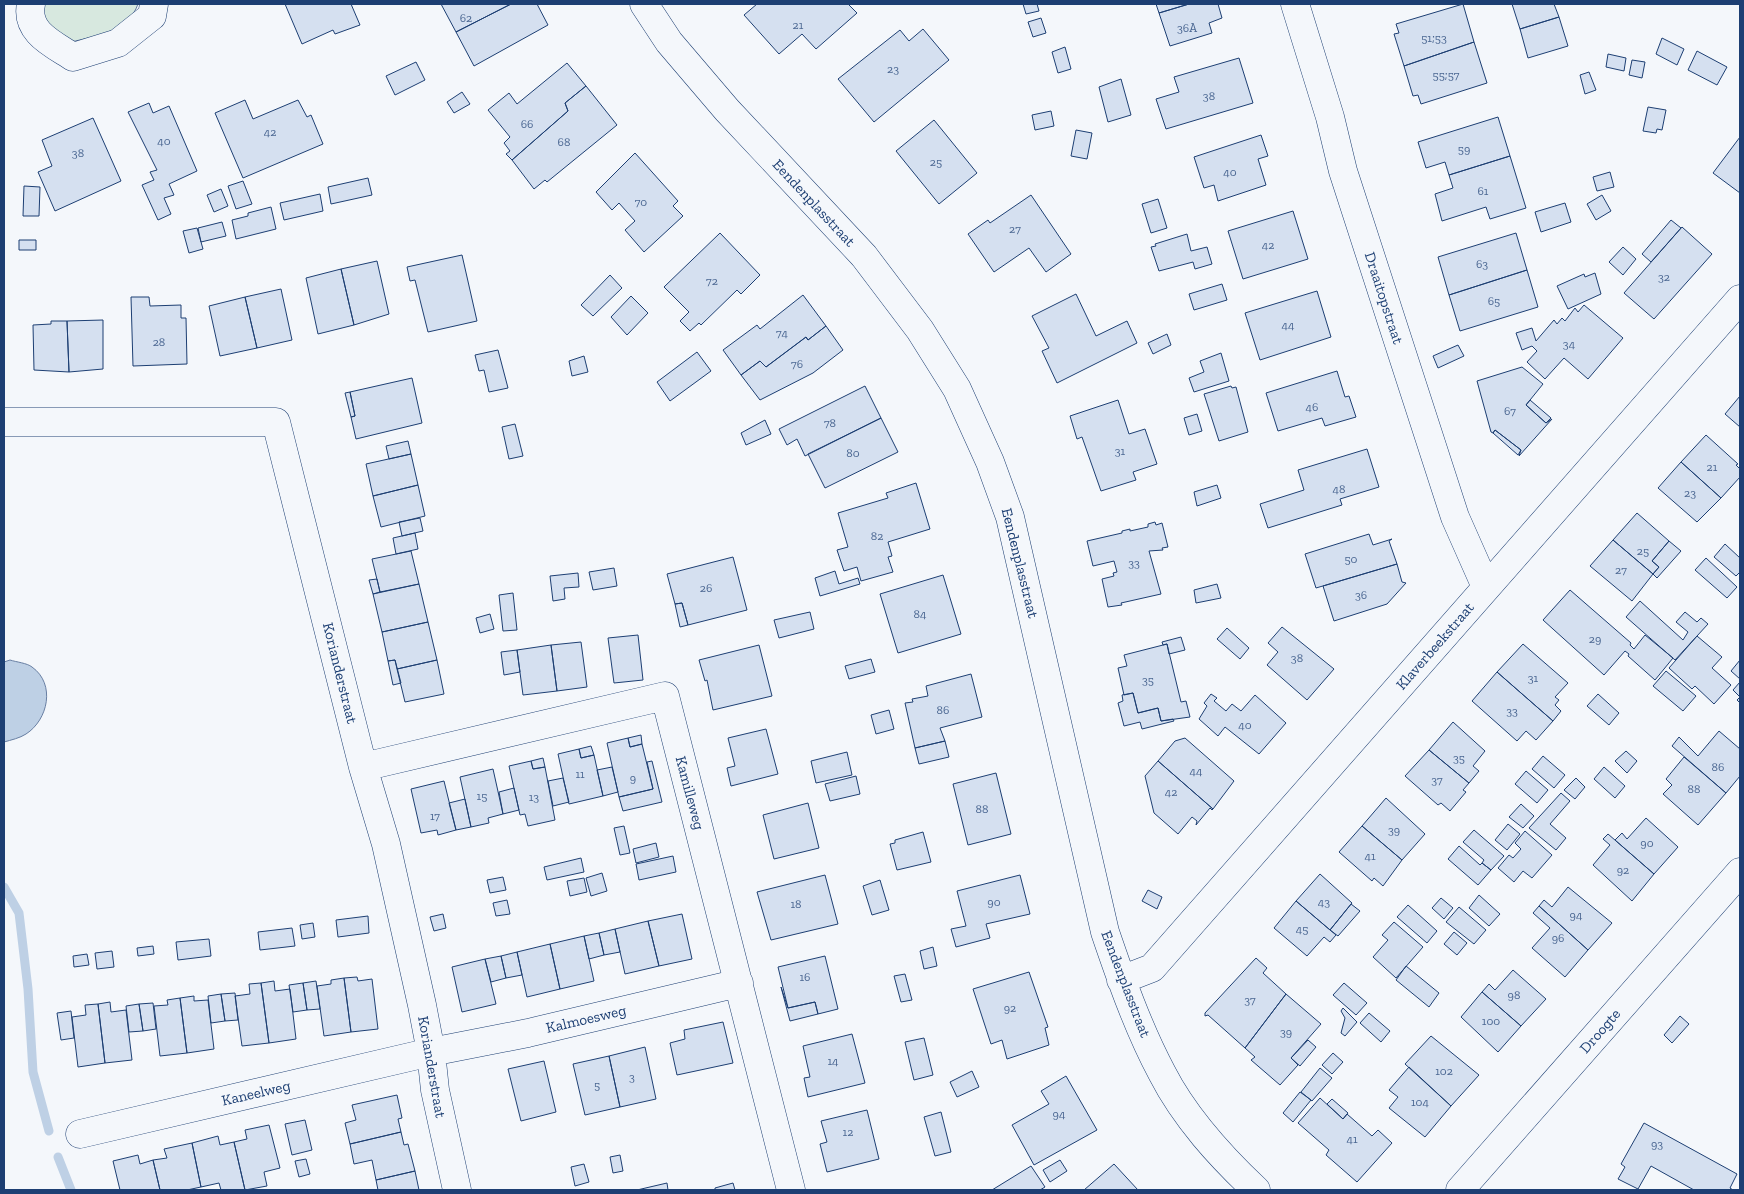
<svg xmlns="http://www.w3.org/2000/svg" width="1744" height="1194" font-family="'Zilla Slab',serif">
<rect width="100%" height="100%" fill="#f4f7fb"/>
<path fill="#d7e8df" stroke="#687fa3" d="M42,4h96c-10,28 -42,32 -67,38l-26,-20z"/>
<path fill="#bed0e5" stroke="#687fa3" d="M10,660c6,2 17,3 22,7 24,17 16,53 -6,67 -6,4 -15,6 -22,8v-80z"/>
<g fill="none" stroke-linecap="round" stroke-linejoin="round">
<path stroke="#bed0e5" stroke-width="9" d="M4,887l15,26 9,76 5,83 16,59
M58,1157l13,33"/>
</g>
<path fill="#d5e0f0" stroke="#1d3f73" d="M285,4h66l9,21 -25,9 -2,-4 -31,14z
M441,4h70l-55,28z
M511,4h26l11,21 -74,41 -18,-34z
M757,4h91l9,9 -41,36 -14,-15 -23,20 -35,-39z
M1023,4h14l2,7 -13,3z
M1156,4h33l-30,9z
M1189,4h29l4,14 -13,5 3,10 -42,13 -11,-33z
M1463,4l11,38 -70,24 -10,-32 5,-1 -3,-9z
M1512,4h42l5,13 -39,12z
M1559,17l9,29 -40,12 -8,-29z
M1041,18l5,15 -13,4 -5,-15z
M923,29l26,31 -75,62 -36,-43 62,-49 9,11z
M1662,38l22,11 -7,16 -21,-11z
M1474,42l13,41 -66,21 -3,-9 -5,1 -9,-30z
M1065,47l6,22 -13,4 -6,-21z
M1697,51l30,16 -10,18 -29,-15z
M1608,54l18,4 -2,13 -18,-4z
M1239,58l14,45 -87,26 -10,-30 23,-7 -5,-15z
M1632,60l13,2 -3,16 -13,-3z
M416,62l9,18 -30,15 -9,-19z
M567,63l19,23 -21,17 3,8 -56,49 -6,-6 4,-3 -6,-8 6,-6 -22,-27 21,-17 8,11z
M1589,72l7,18 -11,4 -5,-19z
M1121,79l10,36 -23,7 -9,-35z
M586,86l31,39 -70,57 -2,-2 -11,9 -22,-29 56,-49 -3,-8z
M462,92l8,12 -16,9 -7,-11z
M245,100l8,19 45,-19 9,17 4,-2 12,29 -80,34 -28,-65z
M149,103l4,10 16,-7 28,65 -28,13 5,11 -10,3 7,16 -13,6 -16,-35 12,-5 -4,-8 7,-2 -29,-58z
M1648,107l18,3 -4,20 -5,-1 -1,4 -13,-2z
M1051,111l3,15 -19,4 -3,-15z
M1498,117l12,39 -61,19 -4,-13 -19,6 -8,-26z
M93,118l28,63 -66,30 -17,-39 14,-6 -10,-26z
M934,120l43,53 -38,31 -43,-53z
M1076,130l16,3 -5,26 -16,-3z
M1261,135l7,21 -10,3 8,26 -48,16 -4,-16 -10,3 -10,-31z
M1740,137v56l-27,-20z
M635,153l43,48 -5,5 10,10 -39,36 -19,-22 10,-9 -16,-18 -7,7 -16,-18z
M1510,156l16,52 -36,11 -4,-12 -44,14 -7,-27 18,-6 -4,-13z
M1610,172l4,15 -17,4 -4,-14z
M368,178l4,17 -41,9 -3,-17z
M243,181l9,23 -16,5 -8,-23z
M24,186l16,1 -1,29h-16z
M221,189l7,17 -14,6 -7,-17z
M320,194l3,17 -39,9 -4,-17z
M1031,195l40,59 -25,18 -17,-24 -35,24 -26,-38 20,-14 2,3z
M1602,195l9,16 -15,9 -9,-16z
M1158,199l9,29 -16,5 -9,-29z
M1565,203l6,19 -30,10 -6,-20z
M271,207l5,22 -40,10 -4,-19 16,-4v-3z
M1293,211l15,48 -65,20 -15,-48z
M1671,220l10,8 -30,34 -9,-8z
M222,222l4,14 -25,6 -3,-14z
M1682,227l30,27 -58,65 -30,-26z
M197,228l6,21 -14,4 -6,-22z
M720,233l40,42 -19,19 -4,-4 -36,35 -2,-2 -9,8 -10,-10 9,-9 -25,-25z
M1516,233l11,37 -78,25 -11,-38z
M1187,234l4,17 16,-4 5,17 -17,5 -2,-7 -34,9 -8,-24 5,-1 -1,-2z
M19,240h17v10h-17z
M1623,247l13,12 -13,16 -14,-13z
M462,255l15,66 -49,11 -13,-52 -5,1 -3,-14z
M377,261l12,53 -35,11 -13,-56z
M341,269l13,56 -36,9 -12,-56z
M1527,270l11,37 -78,24 -11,-36z
M1595,273l6,21 -33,15 -11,-23 27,-12 1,3z
M610,275l12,13 -29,28 -12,-11z
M1222,284l5,16 -33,10 -5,-16z
M281,289l11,51 -35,8 -12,-51z
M1317,291l14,46 -71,23 -15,-47z
M1076,294l20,42 31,-15 10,22 -80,40 -15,-32 7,-3 -17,-32z
M803,295l23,31 -18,14 -2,-3 -40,30 -6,-6 -19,14 -18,-25 34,-25 3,4z
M631,296l17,17 -21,22 -16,-18z
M131,297h18l1,9 31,-1v13h5l1,46 -54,2z
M245,297l12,51 -37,8 -11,-50z
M1584,305l39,33 -35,41 -24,-21 -19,21 -18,-17 10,-11 -5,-5 -10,4 -6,-17 16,-5 4,13 18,-21 3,4 5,-6 3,3 10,-13 3,4z
M103,320v49l-34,3 -2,-51z
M51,321h16l2,51 -35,-2 -1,-45 18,-1z
M826,326l17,24 -30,23 -53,27 -19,-25 19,-14 6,6 40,-30 2,3z
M1167,334l4,11 -18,9 -5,-11z
M1458,345l6,11 -26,12 -5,-12z
M498,350l10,38 -19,4 -5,-22 -5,1 -4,-16z
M697,352l14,19 -41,30 -13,-19z
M1221,353l8,28 -35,11 -5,-14 15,-6 -4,-11z
M584,356l4,16 -16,4 -3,-15z
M1522,367l21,17 -17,21 20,18 6,-4 -33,37 2,-6 -26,-20 -2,3 -2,-1 -14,-51z
M1337,371l8,26 4,-1 7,21 -31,9 -3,-8 -44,13 -12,-38z
M412,378l10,45 -66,16 -5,-22 4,-1 -5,-24z
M865,386l16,32 -76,38 -8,-17 -10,6 -8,-16z
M1231,386l1,2 4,-1 12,45 -29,9 -15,-47z
M350,392l5,24 -4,1 -6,-24z
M1740,396v31l-15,-13z
M1118,400l11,34 16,-5 12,35 -24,8 3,8 -35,11 -19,-54 -5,2 -7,-23z
M1530,400l21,18 -5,5 -20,-18z
M1197,414l5,17 -13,4 -5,-17z
M881,418l17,34 -73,36 -17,-34z
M765,420l6,14 -25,11 -5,-12z
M515,424l8,32 -14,3 -7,-32z
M1495,430l26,20 -3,5 -25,-22z
M1706,435l32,29 -2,1 4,4v8l-19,21 -40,-36z
M408,441l3,13 -22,5 -3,-13z
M1367,449l12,38 -39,12 2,6 -74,23 -8,-24 44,-14 -6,-20z
M411,454l7,31 -45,11 -7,-32z
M1681,462l40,36 -24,24 -39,-34z
M916,483l14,46 -42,13 4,14 -4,1 5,15 -32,9 -4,-14 -13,4 -7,-21 11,-3 -10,-34 50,-15 -2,-5z
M418,485l7,31 -44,11 -8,-31z
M1217,485l4,13 -24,8 -3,-14z
M1637,513l32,28 -17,20 7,6 -6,7 -40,-34z
M420,518l3,13 -21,5 -3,-14z
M1155,522l1,3 6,-2 6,24 -6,1 1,2 -14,1 12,43 -40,9 1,2 -14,2 -6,-28 12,-3 -1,-3 4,-1 -3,-11 -21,5 -6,-25 35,-8v-2l8,-2v2l18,-4v-3z
M415,533l3,16 -22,5 -3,-16z
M1369,534l4,11 19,-6 -3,2 8,23 -81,24 -11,-34z
M1613,540l40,34 -21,27 -42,-35z
M1669,541l12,10 -24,27 -4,-4 6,-7 -7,-6z
M1725,544l15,14v14l-4,4 -22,-19z
M411,551l8,33 -39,8 -8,-33z
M733,557l14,53 -59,15 -6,-22 -7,1 -8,-30z
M1706,558l31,29 -10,11 -32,-28z
M1397,564l5,18 4,1 -19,21 -53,17 -11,-35z
M614,568l3,18 -24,4 -4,-18z
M835,571l4,13 19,-6 2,6 -40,12 -5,-18z
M578,573l1,14 -15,1 1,11 -12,2 -3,-25z
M943,575l18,59 -63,19 -18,-59z
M377,579l3,13 -7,2 -4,-14z
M419,584l9,38 -46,10 -9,-38z
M1217,584l4,14 -25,5 -2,-13z
M1570,590l61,53 -1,2 4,4 11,-14 28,23 -18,22 -27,-24 1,-2 -4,-3 -21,24 -61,-55z
M513,593l4,37 -14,1 -4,-36z
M1640,601l43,39 5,-8 -12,-10 9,-10 12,10 4,-4 7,6 -33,36 -49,-43z
M682,603l6,22 -8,2 -5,-23z
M810,612l4,17 -35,9 -5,-18z
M490,614l4,15 -14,4 -4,-15z
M428,622l9,38 -40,9 -2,-9 -7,1 -6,-29z
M1282,627l52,42 -27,31 -40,-35 11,-13 -10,-9z
M1227,628l22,20 -9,11 -23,-20z
M638,635l5,45 -29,3 -6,-45z
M1697,636l25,21 -10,11 19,17 -17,19 -19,-18 -3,3 -23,-21z
M1181,637l4,13 -16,4 -2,-10 -4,1 -1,-3z
M581,642l6,45 -30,4 -6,-46z
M1167,644l14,58 5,-1 4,16 -29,4 -3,-13 -20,5 -5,-20 -9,2 -6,-27 9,-2 -3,-11z
M1523,644l45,39 -13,14 4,3 -4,5 6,6 -8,10 -56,-49z
M551,645l6,46 -34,4 -6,-45z
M759,645l13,51 -59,14 -6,-30 -2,1 -6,-21z
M517,650l3,22 -16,3 -3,-23z
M871,659l4,13 -26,7 -4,-13z
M395,660l6,23 -8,2 -5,-24z
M437,660l7,34 -39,8 -8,-33z
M1740,660v19l-9,-8z
M1666,671l30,25 -13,15 -30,-25z
M1497,672l56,49 -17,19 -10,-9 -9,10 -45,-40z
M971,674l11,43 -42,11 5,13 -30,7 -10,-45 8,-1 -1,-3 16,-3 -2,-10z
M1740,682v21l-3,-3 3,-3 -7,-7z
M1133,693l5,20 20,-5 3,13 12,-2 1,2 -32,8 -2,-7 -16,4 -6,-23 5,-2 -1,-6z
M1211,694l6,4 -3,3 12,10 6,-7 9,7 14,-16 31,28 -27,31 -34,-27 -7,9 -19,-17 8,-13 -3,-3z
M1598,694l21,19 -10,12 -22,-19z
M889,710l5,19 -18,5 -5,-19z
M1453,722l32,29 -12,15 6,5 -10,12 -40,-33z
M766,729l12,45 -47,12 -4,-18 8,-2 -7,-28z
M1719,731l21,18v27l-14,17 -54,-47 7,-9 19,19z
M641,735l1,9 -12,3 -2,-9z
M628,738l2,9 12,-3 11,45 -34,8 -12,-54z
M1185,738l49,43 -21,28 -55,-48 17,-20z
M945,741l4,16 -30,7 -4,-16z
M591,746l3,9 -13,3 -2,-9z
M579,749l2,9 13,-3 9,41 -34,8 -11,-50z
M1429,750l40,33 -6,7 3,2 -16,19 -9,-8 -3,2 -33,-29z
M1626,751l11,10 -10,12 -12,-12z
M847,752l5,23 -36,8 -5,-22z
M1543,756l22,19 -11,13 -22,-19z
M1684,757l42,36 -28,32 -35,-31 9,-9 -6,-6z
M543,758l2,9 -12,2 -2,-8z
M531,761l2,8 12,-2 10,53 -27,6 -3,-12 -5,1 -11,-49z
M652,761l10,41 -39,9 -4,-14 34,-8 -6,-27z
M1158,761l55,48 -1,1 -2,-2 -14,17 1,-4 -5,-4 -14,17 -24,-21 -9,-37z
M612,767l6,25 -15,4 -6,-26z
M1604,767l21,19 -10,12 -21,-19z
M493,769l10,45 -15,4 1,5 -18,4 -11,-50z
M1526,771l22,19 -11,13 -22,-19z
M996,773l15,61 -43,11 -15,-61z
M856,776l4,18 -30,7 -5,-17z
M563,778l6,24 -16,4 -5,-25z
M1576,778l9,9 -10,12 -11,-9z
M444,781l12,49 -18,5 -1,-5 -16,3 -10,-44z
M514,788l5,22 -16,4 -4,-22z
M1561,793l9,8 -20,23 16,14 -10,12 -27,-22z
M1386,798l39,36 -23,26 -40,-34z
M465,799l6,28 -15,3 -7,-27z
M808,803l11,45 -45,11 -11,-44z
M1521,804l13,12 -11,12 -14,-11z
M1646,818l32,29 -24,27 -39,-34 7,-7 5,6z
M1508,824l12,10 -13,16 -12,-10z
M624,826l6,27 -10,2 -6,-27z
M1362,826l40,34 -19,26 -9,-8 -2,3 -33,-29z
M1474,830l30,26 -13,14 -9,-7 2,-3 -21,-18z
M1525,831l27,24 -20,23 -9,-7 -9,11 -16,-14 11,-13 4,3 8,-9 -6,-6z
M923,832l8,30 -34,8 -7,-26 5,-1v-3z
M1608,834l46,40 -22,27 -39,-36 17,-20 -7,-6z
M656,843l3,14 -23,6 -3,-14z
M1459,846l21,19 2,-2 9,7 -13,15 -30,-26z
M673,856l3,16 -37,8 -3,-16z
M581,858l3,14 -37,8 -3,-13z
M602,873l5,18 -16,5 -5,-18z
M1320,874l32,29 -22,27 -34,-29z
M825,875l13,49 -67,16 -14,-48z
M1020,875l10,39 -44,10 4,14 -34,9 -5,-18 15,-3 -9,-35z
M503,877l3,13 -16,3 -3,-13z
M584,878l3,14 -17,4 -3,-15z
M880,880l9,30 -17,5 -9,-29z
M1568,887l44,36 -24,27 -49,-44 5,-6 8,7z
M1148,890l14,7 -5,12 -15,-8z
M1479,895l21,19 -11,12 -20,-18z
M1441,898l12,10 -9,11 -12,-11z
M507,900l3,14 -14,2 -3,-13z
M1296,901l40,34 -6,7 -6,-5 -17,19 -33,-28z
M1351,904l9,7 -22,25 -8,-6z
M1408,905l29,26 -10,12 -30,-26z
M1539,906l49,44 -23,27 -33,-29 18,-20 -17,-15z
M1459,907l27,23 -12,14 -28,-22z
M443,914l3,14 -12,3 -4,-14z
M682,914l10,45 -33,7 -11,-45z
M368,916l1,17 -31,4 -2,-17z
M648,921l11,45 -34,8 -10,-45z
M1394,922l29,25 -27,31 -23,-21 15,-17 -6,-5z
M313,923l2,14 -13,2 -2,-14z
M292,928l3,18 -35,4 -2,-18z
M615,929l5,23 -16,3 -5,-22z
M1454,932l13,11 -10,12 -13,-11z
M599,933l5,22 -15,4 -5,-23z
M584,936l10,45 -34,8 -10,-45z
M209,939l2,17 -33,4 -2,-18z
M550,944l10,45 -33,8 -10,-45z
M153,946l1,8 -16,2 -1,-8z
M933,947l4,19 -13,3 -4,-18z
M112,951l2,16 -17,2 -2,-16z
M517,952l5,23 -16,3 -5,-22z
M87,954l2,11 -15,2 -1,-11z
M501,956l5,22 -15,4 -6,-23z
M825,956l13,53 -20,5 -3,-12 -27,6 -10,-41z
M1256,958l11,10 -4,5 23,21 -41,54 -37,-33 -3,1v-3z
M485,959l11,45 -34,8 -10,-45z
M1406,966l33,27 -10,14 -33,-27z
M1513,970l33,29 -25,27 -39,-34 7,-8 6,6z
M1029,972l19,55 -3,1 4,17 -42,14 -5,-19 -11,4 -18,-55z
M905,974l7,26 -11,2 -7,-26z
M357,977l1,4 14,-2 6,50 -27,3 -7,-54z
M344,978l7,54 -27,4 -7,-50 14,-2v-4z
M274,981l1,10 15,-2 6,50 -27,4 -8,-60z
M316,981l4,28 -13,1 -4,-27z
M261,983l8,60 -27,3 -7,-50 15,-2 -1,-10z
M303,983l4,27 -14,2 -4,-27z
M1344,983l23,20 -11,12 -23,-20z
M781,987l7,21 27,-6 3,12 -28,7z
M1482,992l39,34 -23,26 -37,-35z
M235,993l3,27 -13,1 -4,-27z
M221,994l4,27 -14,2 -3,-27z
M1286,994l35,30 -30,34 7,7 -18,20 -29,-25 4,-3 -10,-9z
M194,996v5l14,-1 6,49 -27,4 -7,-55z
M180,998l7,55 -27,3 -6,-50 14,-1 -1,-5z
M110,1002l1,10 15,-2 6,50 -27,3 -7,-59z
M153,1003l3,26 -13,2 -4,-27z
M98,1004l7,59 -27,4 -6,-50 14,-2 -1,-10z
M139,1004l4,27 -14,1 -3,-26z
M1343,1008l14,14 -12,14 -4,-3 4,-15 -4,-7z
M71,1011l3,27 -13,2 -4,-27z
M1369,1013l21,18 -9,11 -21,-19z
M1680,1016l9,8 -17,19 -8,-8z
M723,1022l10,41 -56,12 -7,-32 15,-4 -1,-9z
M852,1034l13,49 -57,14 -4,-19 6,-1 -7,-31z
M1431,1036l48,39 -28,31 -46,-42z
M924,1038l9,37 -19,5 -9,-38z
M1308,1040l8,7 -16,19 -9,-8z
M645,1047l11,52 -36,8 -11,-51z
M1333,1053l10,9 -11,12 -10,-9z
M609,1056l11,51 -35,8 -12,-51z
M544,1061l12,51 -35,9 -13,-52z
M1409,1067l42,39 -26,31 -36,-29 9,-11 -9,-7z
M1320,1068l12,10 -20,23 -11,-9z
M972,1071l7,16 -22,10 -7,-15z
M1066,1076l31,54 -63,35 -22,-40 37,-21 -8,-13z
M1300,1092l11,8 -18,22 -10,-9z
M397,1095l5,23 -4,1 3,13 -51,12 -5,-21 11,-3 -4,-15z
M1320,1098l23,21 4,-5 25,22 6,-6 14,13 -35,39 -31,-27 3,-5 -31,-27z
M1332,1099l16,14 -5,6 -16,-15z
M867,1110l12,49 -52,13 -7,-28 7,-2 -6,-21z
M941,1112l10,40 -16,4 -11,-39z
M305,1120l7,30 -20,5 -7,-31z
M1644,1123l93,51 -7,14 3,2h-39l-43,-24 -13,23 -20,-10 7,-12 -4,-3z
M269,1125l11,43 -16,4 3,14 -22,4 -11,-48 13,-3 -2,-9z
M401,1132l3,13 4,-1 7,27 -39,9 -4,-20 -18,4 -4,-20z
M218,1136l2,9 14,-3 11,48h-24l-2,-7 -18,4 -9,-44z
M192,1143l9,44 -14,3h-27l-7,-30 14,-2 -3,-9z
M138,1155l2,9 13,-4 7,30h-40l-7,-29z
M620,1155l3,16 -10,2 -3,-16z
M306,1159l4,15 -11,3 -4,-16z
M1060,1160l7,11 -17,11 -7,-12z
M584,1164l5,18 -14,4 -4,-19z
M1114,1164l24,26h-54z
M1031,1166l14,21 -5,3h-48z
M415,1171l4,19h-41l-2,-10z
M667,1183l1,7h-31z
M733,1183l2,7h-20v-2z"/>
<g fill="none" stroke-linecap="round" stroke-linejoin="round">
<g stroke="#1d3f73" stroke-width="29">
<path id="minor" d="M31,4c-6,28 22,40 42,53l45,-14 34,-27 2,-12
M644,4l25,38 58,68 137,146 56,74 37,59 33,73 20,55 95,415c16,47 33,96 57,141 23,45 58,83 94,117
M1295,4l35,113 13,54 112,346 31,70
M4,422h272l87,345 23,77 36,161 9,47 4,38 22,100
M363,767l302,-71 126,494
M1121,980l31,-12 588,-669
M80,1134l351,-82 97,-19 211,-50
M1460,1190l280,-318"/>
</g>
<use href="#minor" stroke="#f4f7fb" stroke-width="28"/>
</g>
<g text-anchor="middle" stroke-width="4" stroke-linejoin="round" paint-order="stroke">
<g font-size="12" fill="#4b6792">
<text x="466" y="22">62</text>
<text x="798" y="29">21</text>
<text x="1187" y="32">36A</text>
<text x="1434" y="42">51;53</text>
<text x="893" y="73">23</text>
<text x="1446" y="79">55;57</text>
<text x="1209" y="100">38</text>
<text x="527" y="128">66</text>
<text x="270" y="136">42</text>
<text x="164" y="145">40</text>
<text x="564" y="146">68</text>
<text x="1464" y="153">59</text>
<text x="78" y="157">38</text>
<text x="936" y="166">25</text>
<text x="1230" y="176">40</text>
<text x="1483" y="195">61</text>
<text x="641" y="206">70</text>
<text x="1015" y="233">27</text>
<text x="1268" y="249">42</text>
<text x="1482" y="268">63</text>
<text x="1664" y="281">32</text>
<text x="712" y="285">72</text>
<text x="1494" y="305">65</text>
<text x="1288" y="329">44</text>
<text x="782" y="337">74</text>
<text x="159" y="346">28</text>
<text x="1569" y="348">34</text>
<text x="797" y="368">76</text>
<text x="1312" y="411">46</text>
<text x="1510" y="415">67</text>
<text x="830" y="427">78</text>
<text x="1120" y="455">31</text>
<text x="853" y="457">80</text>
<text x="1712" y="471">21</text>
<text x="1339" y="493">48</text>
<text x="1690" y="497">23</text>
<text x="877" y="540">82</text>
<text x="1643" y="555">25</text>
<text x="1351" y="563">50</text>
<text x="1134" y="567">33</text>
<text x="1621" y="574">27</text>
<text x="706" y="592">26</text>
<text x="1361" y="599">36</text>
<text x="920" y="618">84</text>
<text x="1595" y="643">29</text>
<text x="1297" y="662">38</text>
<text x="1533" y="682">31</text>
<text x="1148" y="684">35</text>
<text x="943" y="714">86</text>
<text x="1512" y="715">33</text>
<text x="1245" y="729">40</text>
<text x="1459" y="762">35</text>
<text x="1718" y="771">86</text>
<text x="1196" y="775">44</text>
<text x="580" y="778">11</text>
<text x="633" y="782">9</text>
<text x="1437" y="784">37</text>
<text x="1694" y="793">88</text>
<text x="1171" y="796">42</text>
<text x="482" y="800">15</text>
<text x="534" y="801">13</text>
<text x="982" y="813">88</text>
<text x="435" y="820">17</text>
<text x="1394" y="834">39</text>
<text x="1647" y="847">90</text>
<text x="1370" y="860">41</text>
<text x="1623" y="874">92</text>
<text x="994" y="906">90</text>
<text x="1324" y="906">43</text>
<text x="796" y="908">18</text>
<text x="1576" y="919">94</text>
<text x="1302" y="933">45</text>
<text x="1558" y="942">96</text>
<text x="805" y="981">16</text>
<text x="1514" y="999">98</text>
<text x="1250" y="1004">37</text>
<text x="1010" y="1012">92</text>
<text x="1491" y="1025">100</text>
<text x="1286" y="1036">39</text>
<text x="833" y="1065">14</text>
<text x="1444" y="1075">102</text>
<text x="632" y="1081">3</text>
<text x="597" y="1089">5</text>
<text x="1420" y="1106">104</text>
<text x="1059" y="1118">94</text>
<text x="848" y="1136">12</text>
<text x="1352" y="1143">41</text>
<text x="1657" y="1148">93</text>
</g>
<g font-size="15" fill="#1d3f73" stroke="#f4f7fb">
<text transform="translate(814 203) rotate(47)" y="5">Eendenplasstraat</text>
<text transform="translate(1384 298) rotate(72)" y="5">Draaitopstraat</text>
<text transform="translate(1020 563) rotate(76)" y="5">Eendenplasstraat</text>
<text transform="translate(1435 646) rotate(-49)" y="5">Klaverbeekstraat</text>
<text transform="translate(340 673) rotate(76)" y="5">Korianderstraat</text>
<text transform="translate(690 793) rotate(75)" y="5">Kamilleweg</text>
<text transform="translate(1126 984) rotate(69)" y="5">Eendenplasstraat</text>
<text transform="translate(586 1019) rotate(-13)" y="5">Kalmoesweg</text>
<text transform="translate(1600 1031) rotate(-49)" y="5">Droogte</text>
<text transform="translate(432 1067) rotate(80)" y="5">Korianderstraat</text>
<text transform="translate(256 1093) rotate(-13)" y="5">Kaneelweg</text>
</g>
</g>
<rect width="1744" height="1194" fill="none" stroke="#1d3f73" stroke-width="10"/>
</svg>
